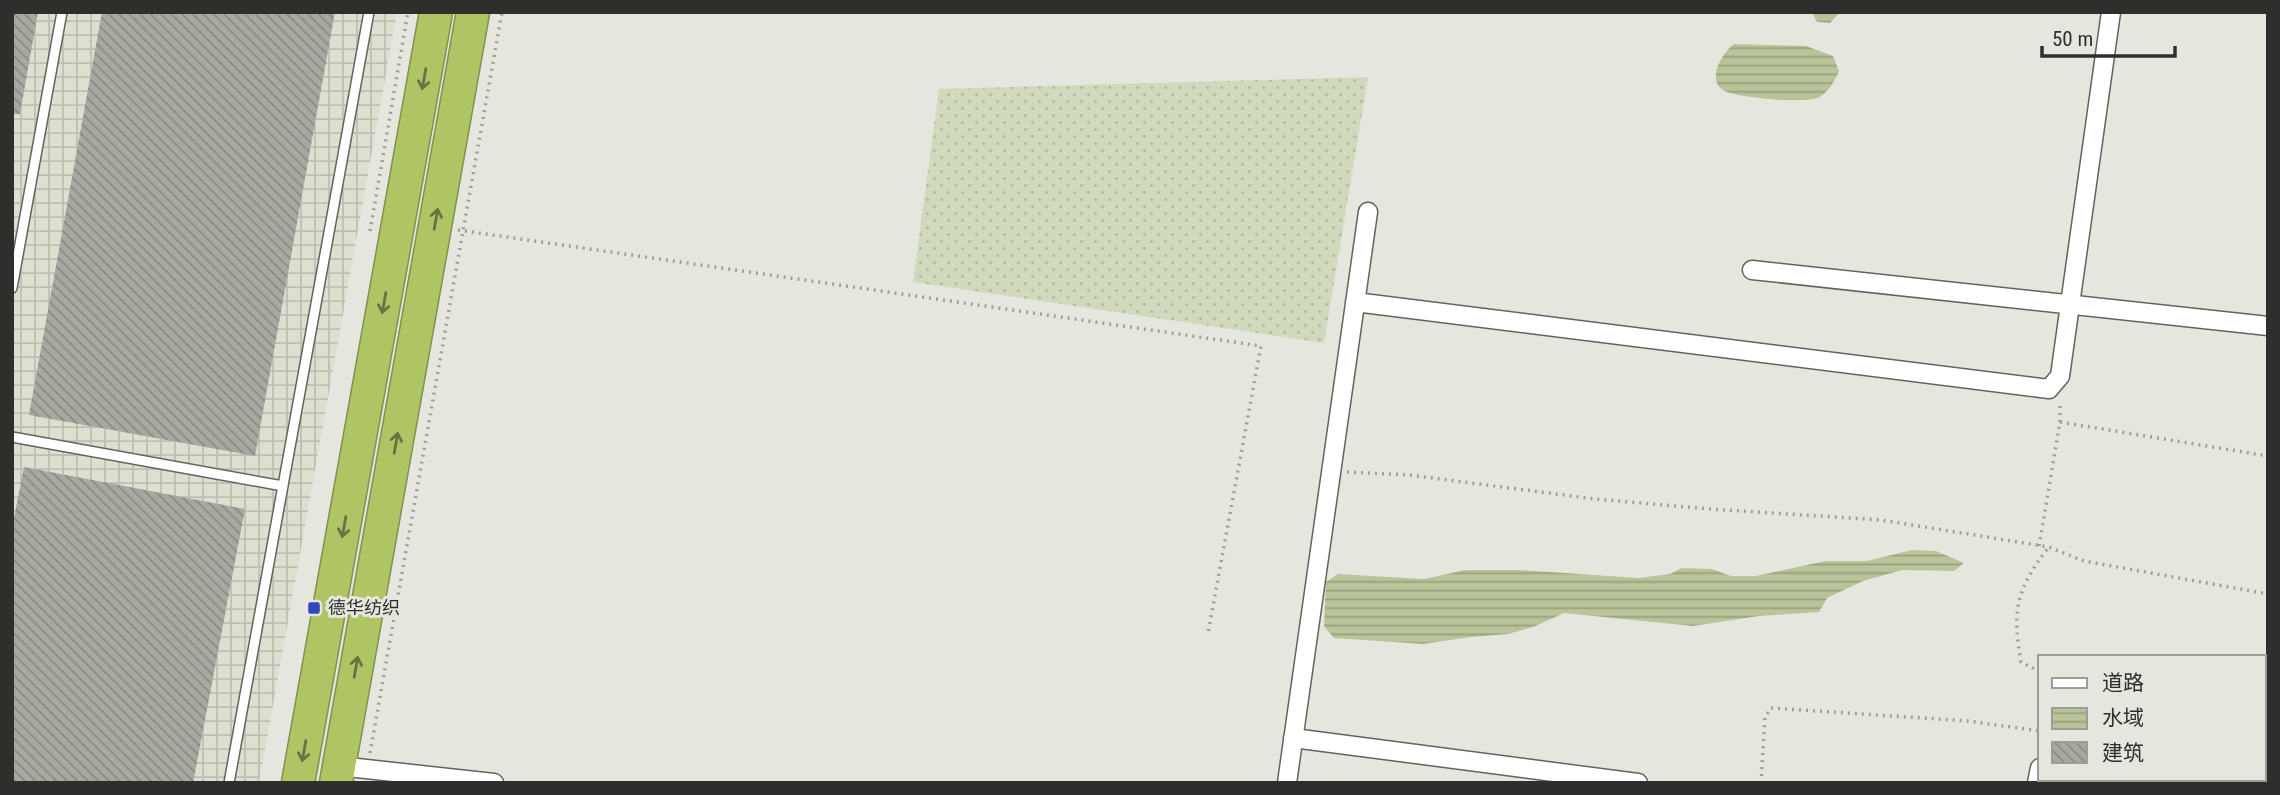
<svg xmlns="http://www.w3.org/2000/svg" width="2280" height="795" font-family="'Roboto Condensed','Noto Sans SC',sans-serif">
<defs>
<pattern id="industrial-grid" width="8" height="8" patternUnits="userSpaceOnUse" patternTransform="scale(1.75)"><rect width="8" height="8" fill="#dbe0d0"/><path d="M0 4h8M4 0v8" fill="none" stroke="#bcc0b3"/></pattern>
<pattern id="grass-dots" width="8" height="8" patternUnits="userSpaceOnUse" patternTransform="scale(1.75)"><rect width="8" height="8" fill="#d1d9bc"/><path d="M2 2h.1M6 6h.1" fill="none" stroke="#b4bba2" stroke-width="1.8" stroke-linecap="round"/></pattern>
<pattern id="water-rules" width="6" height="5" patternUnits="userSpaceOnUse" patternTransform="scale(1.75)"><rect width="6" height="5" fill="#b9c499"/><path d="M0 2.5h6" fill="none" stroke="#97a07d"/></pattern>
<pattern id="building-back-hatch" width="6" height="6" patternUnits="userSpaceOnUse" patternTransform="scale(1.75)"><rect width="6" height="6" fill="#a7a9a1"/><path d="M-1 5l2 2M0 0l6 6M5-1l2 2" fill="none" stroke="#888a83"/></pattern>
</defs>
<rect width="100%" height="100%" fill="#e5e7df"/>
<path fill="url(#industrial-grid)" d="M12,12h385l-138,771h-247z"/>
<path fill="url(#grass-dots)" d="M1368,77l-44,266 -411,-61 26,-193z"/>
<path fill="url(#water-rules)" d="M1812,12h28l-10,11 -13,-1z
M1734,44l72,2 27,10 6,15c-5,11 -9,19 -19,26 -12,7 -86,1 -97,-7 -17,-11 0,-38 11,-46z
M1912,550l24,1 28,12 -10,8 -52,-1 -39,11 -36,17 -8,14 -60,4 -66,10 -129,-13 -31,14 -25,7 -37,3 -48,7 -89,-6 -10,-12 2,-44 12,-8 86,5 41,-9h55l118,8 32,-4 12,-6 30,1 19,7h25l70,-15h41z"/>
<path fill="url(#building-back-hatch)" d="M12,12h26l-18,102h-8z
M102,12h233l-80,444 -226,-41z
M24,467l221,42 -52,274h-181v-255z"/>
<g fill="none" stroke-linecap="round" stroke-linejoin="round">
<g stroke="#61645c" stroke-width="12">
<path id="lane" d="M12,288l50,-276
M12,437l271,49
M229,783l140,-771"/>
</g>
<g stroke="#61645c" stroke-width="21">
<path id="street" d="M1752,270l516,56
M1355,302l694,87 11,-13 51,-364
M1293,738l345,45
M339,766l155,17
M1287,783l81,-571
M2037,783l3,-15"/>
</g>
<g stroke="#829050" stroke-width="35">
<path id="highway" d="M298,783l138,-771
M336,783l137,-771"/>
</g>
<path stroke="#9e9f99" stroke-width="3.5" stroke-dasharray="2 5" stroke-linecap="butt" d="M458,230l803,116 -53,287
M370,231l38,-219
M2060,422v-19
M1347,472l62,3 186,24 115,10 171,11 168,27 35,14 184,33
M2039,546l21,-124 208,34
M2040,672l-19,-10c-9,-52 -5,-72 27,-114
M370,753l132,-741
M2264,774h4
M1761,783l4,-66 6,-9 197,13 72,10"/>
<use href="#lane" stroke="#fff" stroke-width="9"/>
<use href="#street" stroke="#fff" stroke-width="18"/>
<use href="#highway" stroke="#afc563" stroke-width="32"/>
</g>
<defs><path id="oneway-shaft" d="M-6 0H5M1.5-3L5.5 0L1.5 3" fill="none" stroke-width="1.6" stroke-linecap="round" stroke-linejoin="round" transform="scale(1.75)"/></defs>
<g stroke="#687245">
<use href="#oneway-shaft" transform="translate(424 79) rotate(100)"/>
<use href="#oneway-shaft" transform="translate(436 219) rotate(-80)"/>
<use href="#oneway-shaft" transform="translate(384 303) rotate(100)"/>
<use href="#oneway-shaft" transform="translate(396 443) rotate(-80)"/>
<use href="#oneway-shaft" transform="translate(344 527) rotate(100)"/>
<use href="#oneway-shaft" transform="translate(356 667) rotate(-80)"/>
<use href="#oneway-shaft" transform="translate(304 751) rotate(100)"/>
</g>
<rect fill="#3146b8" stroke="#e5e7df" stroke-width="2.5" x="307" y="601" width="14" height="14" rx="3.5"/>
<g text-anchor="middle" stroke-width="6" stroke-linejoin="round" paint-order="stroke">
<g font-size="18" fill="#2e2f2c" stroke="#e5e7df" text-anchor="start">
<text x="328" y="614">德华纺织</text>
</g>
</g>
<rect width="2280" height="795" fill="none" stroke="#2e2f2c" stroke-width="28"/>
<rect x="2038" y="655" width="228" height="126" fill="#e5e7df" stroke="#9c9d97" stroke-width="2"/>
<rect x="2052" y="678" width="35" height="10" fill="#ffffff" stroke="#9c9d97" stroke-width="2"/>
<text x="2102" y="690" font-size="21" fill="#2e2f2c">道路</text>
<rect x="2052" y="708" width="35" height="21" fill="url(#water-rules)" stroke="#9c9d97" stroke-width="2"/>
<text x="2102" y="725" font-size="21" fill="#2e2f2c">水域</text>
<rect x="2052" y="742" width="35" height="21" fill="url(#building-back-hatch)" stroke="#9c9d97" stroke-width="2"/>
<text x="2102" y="760" font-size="21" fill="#2e2f2c">建筑</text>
<path d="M2042 46v10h133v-10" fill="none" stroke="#2e2f2c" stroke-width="3.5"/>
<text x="2052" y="46" font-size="21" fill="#2e2f2c" stroke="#e5e7df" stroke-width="5" paint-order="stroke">50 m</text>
</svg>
